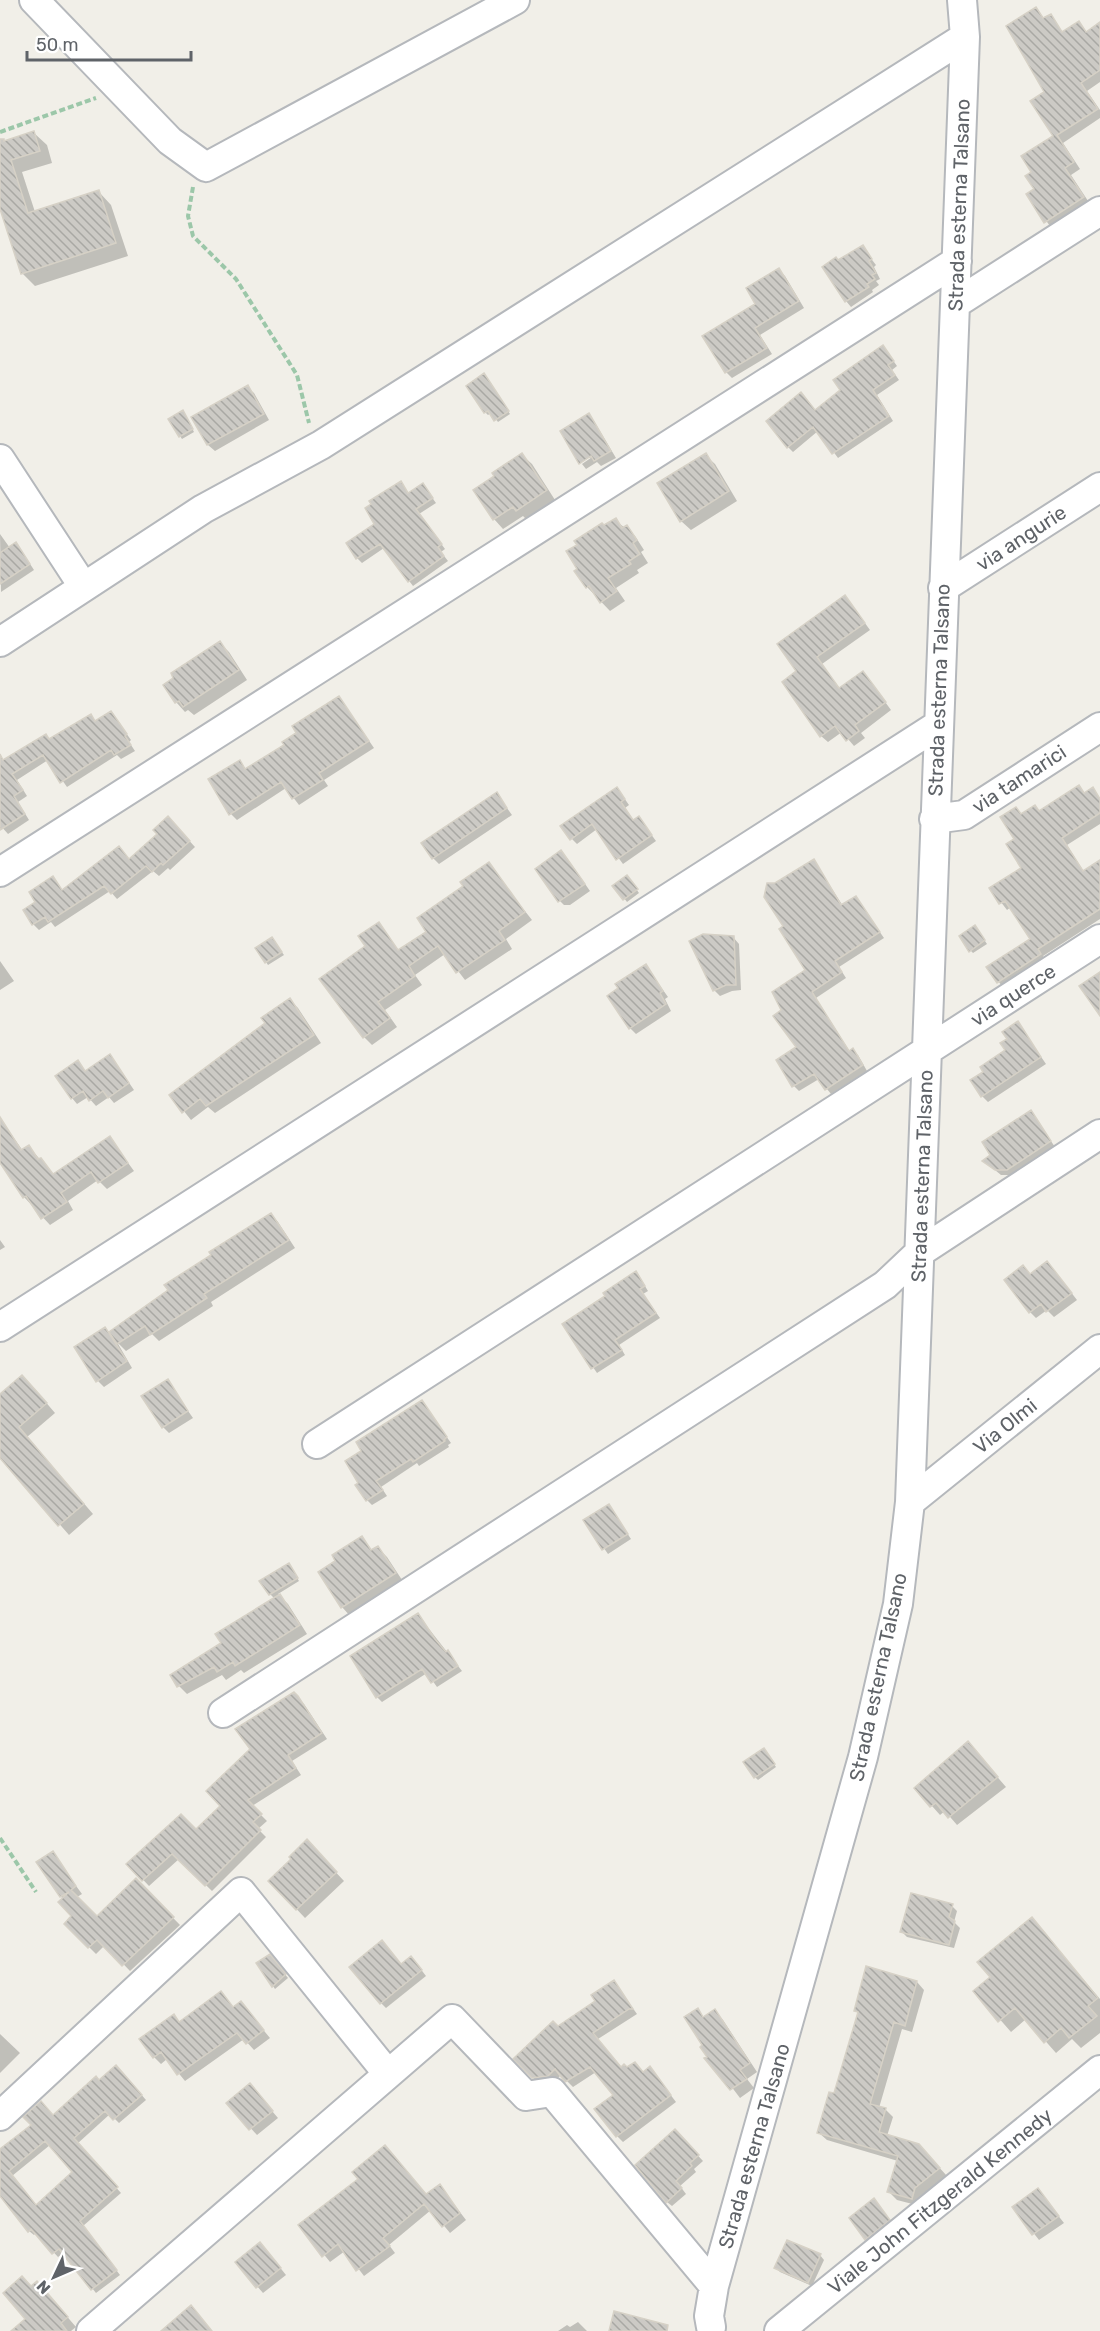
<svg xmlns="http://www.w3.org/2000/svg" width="1100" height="2331" font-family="Rubik,sans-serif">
<defs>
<pattern id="building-back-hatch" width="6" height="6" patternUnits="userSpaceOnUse" patternTransform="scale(1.5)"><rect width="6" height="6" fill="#cccac5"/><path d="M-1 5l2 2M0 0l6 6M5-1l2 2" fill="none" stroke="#a9a8a4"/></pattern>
</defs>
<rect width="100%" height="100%" fill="#f1efe8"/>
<path fill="#0003" fill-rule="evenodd" d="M1036,9l9,10 6,-3 12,17 15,-10 9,10 13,-9v58l-13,9 13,19v8l-37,25 17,26 -9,6 19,29 -38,25 -24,-34 8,-6 -3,-17 22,-36 -9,-43z
M34,133l13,12 5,18 -30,9 13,40 64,-20 12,13 17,51 -93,30 -13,-13 -22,-69v-60z
M862,247l14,18 -2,2 6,12 -4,2 3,4 -7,5 1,2 -22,15 -5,-6 -7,-39z
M779,270l6,6 19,32 -44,27 12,19 -40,24 -6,-6 -21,-35 52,-33z
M887,352l10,14 -5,4 7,10 -22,15 16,26 -55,37 -20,-27 -25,21 -5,-5 27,-35z
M486,378l24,36 -12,8 -7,-9 -3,2 -3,-3z
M247,387l7,6 15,27 -54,31 -7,-6 -15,-28z
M185,415l9,17 -12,7 -2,-3z
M588,415l6,6 22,37 -15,8 -4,-4 -11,7 -4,-5 16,-11z
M522,455l10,9 23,36 -29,19 -3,-3 -20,13 -9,-10z
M705,455l10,9 22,37 -46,29 -10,-9z
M401,483l8,11 14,-9 13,18 -17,11 26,35 -4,3 7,9 -35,25 -29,-38 -22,15 -5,-5z
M615,520l20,16 9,14 -3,2 7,11 -11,7 2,3 -23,15 9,13 -15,10 -23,-24 17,-60z
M0,534l10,14 6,-4 5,6 13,20 -33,22z
M851,604l19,26 -48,34 18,25 29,-9 22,30 -30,23 4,5 -11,8 -12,-14 -14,10 -7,-6 -23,-65z
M220,643l9,9 18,28 -53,35 -6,-5 -3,2 -9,-10z
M339,697l35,51 -50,32 4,6 -29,19 -13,-17 -49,32 -6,-6 9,-52 6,7 40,-23z
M111,712l20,28 -2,2 6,9 -14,8 -4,-4 -50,32 -19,-27 -31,20 10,16 -9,6 11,18 -21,14 -8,-9v-61l50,-24 40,-24 6,6z
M1079,787l7,7 6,-5 8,9v26l-33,21 17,27 16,-8v55l-57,37 3,5 -42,28 -16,-22 44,-27 -21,-33 -4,3 -16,-21 32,-21 -6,-29 -1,-30 6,6 18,-3z
M497,794l15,21 -73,49 -6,-6z
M622,795l7,10 -4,3 9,13 5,-3 17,23 -33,23 -26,-35 -20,15 -5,-5z
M174,824l21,23 -25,23 -2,-2 -9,8 -6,-5 -36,28 -7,-8 -55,36 -4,-5 -12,8 -6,-6 4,-22 15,-24 11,13 67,-31z
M567,858l23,33 -20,14h-6l-7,-7z
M814,861l29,45 13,-8 28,40 -45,29 7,11 -30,20 34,54 2,-2 6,5 9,16 -36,23 -12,-15 -20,12 -5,-5 4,-38 -15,-37 25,-41 -22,-43 -10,-43z
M488,864l44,56 -26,19 6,10 -47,31 -20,-26 -30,21 7,10 -37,25 12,17 -25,18 -8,-8 3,-91 12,-22 20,27 30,-19z
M629,879l10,14 -12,9 -12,-16z
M977,929l10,15 -14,9 -2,-2z
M733,937l6,7 2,46 -9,1 -12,5 -6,-6z
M272,939l12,16 -16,10 -2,-3z
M0,961l14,20 -14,9z
M646,966l22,31 -3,2 6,12 -35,23 -6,-6z
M290,1000l8,8 23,35 -106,70 -7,-6 -17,13 -20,-25 96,-72z
M1018,1023l28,41 -58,38 -6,-6 3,-24 22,-21 2,-11z
M78,1062l8,10 29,-10 19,28 -20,13 -5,-6 -13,9 -8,-9 -11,7 -5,-6z
M1031,1112l24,35 -43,28h-11l-17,-14 8,-5z
M0,1118l23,33 6,-4 25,28 56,-37 24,33 -27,18 -9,-9 -30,21 5,9 -23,15 -26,-28 -24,-36z
M271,1214l7,8 17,26 -84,54 2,4 -54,35 -7,-7 -26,17 -9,-9 15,26 -28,19 -6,-6 7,-52 4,5z
M0,1240l5,7 -5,3z
M1053,1269l24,31 -23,17 -7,-7 -11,8 -6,-6 1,-37z
M640,1278l8,13 -5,3 17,24 -41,27 6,10 -28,18 -33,-48z
M167,1381l26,37 -24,15 -6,-6z
M32,1386l23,27 -28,24 66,77 -24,21 -69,-79v-60z
M422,1402l29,41 -3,2 1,2 -30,19 -2,-3 -36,24 6,9 -15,9 -5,-5 -7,-17 3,-31z
M609,1506l22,33 -23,15 -23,-33z
M362,1538l11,13 5,-3 9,9 17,26 -53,34 -9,-10 -4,-45z
M291,1568l8,13 -21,13 10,10 19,30 -63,39 -3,-3 -15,10 -4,-5 -35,19 -8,-8 96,-87 -5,-5z
M422,1620l40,51 -25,16 -10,-14 -45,29 -5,-5z
M297,1697l7,7 23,35 -35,22 9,14 -49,31 15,15 -9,8 8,8 -54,54 -33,-32 -30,27 -21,-22 68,-33 26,-25 30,-57z
M968,1743l38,44 -49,38 -12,-14 -5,4 -24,-27z
M766,1752l10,15 -18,13 -3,-3z
M315,1850l29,31 -39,37 -35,-37z
M52,1853l30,41 -5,3 20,21 39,-38 44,45 -50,46 -25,-26 -9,9 -30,-30 8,-8 -36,-54z
M952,1906l5,5 -3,11 6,6 -6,20 -47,-11 -5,-5z
M1032,1919l68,80v34l-19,15 -9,-9 -16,14 -30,-34 -15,13 -36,-41 17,-14z
M272,1958l16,20 -13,11 -17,-25z
M416,1963l10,13 -40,32 -5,-5 20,-38z
M614,1982l23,32 -39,25 24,29 21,5 7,-5 26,34 -53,40 -6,-6 -2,-41 -19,-23 -23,15 -12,-12 -7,7 -15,2 -24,-25 82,-57z
M917,1982l7,8 -12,42 -10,-3 -23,79 6,1 8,8 -6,19 40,18 20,22 -24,20 -3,10 -23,-6 -8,-8 9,-31 -71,-21 -8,-7 16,-38 24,-81 -4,-4z
M221,1993l13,15 7,-5 29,35 -16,12 -10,-11 -59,42 -18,-22 -6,5 -7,-7 20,-41 6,7z
M697,2010l8,8 10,-7 8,9 34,52 -10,7 7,9 -14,10 -31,-41 -5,-11z
M0,2034l20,19 -20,20z
M121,2071l25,29 -27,23 -9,-9 -33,30 44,49 -38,33 37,49 -24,18 -32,-40 -6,4 -22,-24 -2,2 -5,-4 -29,-37v-43zM50,2145l25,27 -39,34 -24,-30z
M255,2091l23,27 -21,17 -29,-32z
M675,2131l28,30 -9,8 2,3 -16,14 6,8 -14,12 -5,-4z
M440,2186l26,34 -16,13 -19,-23 -42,35 6,8 -31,23 -19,-25 -15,11 -30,-37 126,-30z
M1038,2190l26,33 -25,17 -25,-32z
M879,2206l16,20 -23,19 -6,-6z
M266,2250l20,25 -23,18 -26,-30z
M820,2255l4,5 -12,26 -32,-14 -4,-4z
M31,2288l15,4 30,35 -5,4h-60l17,-11z
M578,2322l9,9h-29l9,-6 3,2z"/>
<path fill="url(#building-back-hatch)" stroke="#d6d1c6" stroke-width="1.5" fill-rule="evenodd" d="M1036,7l7,11 8,-4 11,18 17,-11 7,11 14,-10v48l-19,13 17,26 -41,26 17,27 -9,6 19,29 -40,26 -18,-29 8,-5 -9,-13 6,-4 -10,-16 32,-20 -23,-35 14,-9 -38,-66z
M34,131l6,20 -29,9 17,53 71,-23 17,53 -95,31 -21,-65v-70h4v2z
M863,245l9,14 -3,2 7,12 -4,2 3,4 -8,5 2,3 -24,15 -23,-35 14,-10 2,3z
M779,268l20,33 -44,27 12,20 -42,25 -23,-37 53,-32 -9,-16z
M883,345l11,16 -6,4 7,10 -22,15 16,26 -57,38 -19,-27 -26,21 -21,-27 35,-29 14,18 25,-20 -7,-10z
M484,373l25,38 -15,10 -6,-10 -4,2 -18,-27z
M248,385l16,29 -57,31 -16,-28z
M183,410l10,19 -14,8 -11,-18z
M589,413l22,38 -17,10 -3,-5 -12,8 -19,-33z
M522,453l25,37 -31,21 -3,-4 -20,13 -20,-30 21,-14 -2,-3z
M706,453l23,38 -49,31 -23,-39z
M401,481l7,12 15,-10 10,15 -17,11 26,35 -4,3 6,9 -36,26 -28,-38 -24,15 -10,-16 28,-19 -9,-16 6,-4 -2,-3z
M616,518l6,10 5,-3 10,15 -4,3 7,11 -11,7 2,3 -23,14 9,13 -17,12 -11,-17 -3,2 -12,-17 3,-2 -11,-18 11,-6 -3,-4 28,-18 2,2z
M16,542l14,22 -30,20v-31z
M845,595l20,28 -48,34 22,31 24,-17 23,31 -31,23 4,6 -13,10 -11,-15 -15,11 -38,-55 14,-11 -19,-27z
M220,641l19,29 -56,37 -4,-6 -4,2 -12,-18 10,-7 -2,-5z
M339,696l30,45 -50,32 4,7 -31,19 -11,-17 -52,33 -21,-36 32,-19 5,9 39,-24 -2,-3 14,-9 -4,-7z
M111,711l16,23 -2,2 6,9 -17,10 -3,-5 -51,33 -17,-28 -31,19 11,16 -9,6 11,18 -25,16v-76l3,6 43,-26 3,5 42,-25 4,7z
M1079,785l5,8 9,-6 7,12v14l-38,25 21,33 17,-11v49l-62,40 3,5 -44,29 -11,-16 44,-28 -25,-38 -6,3 -10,-16 32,-20 -15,-24 8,-5 -14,-22 16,-10 5,7 14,-9 4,6z
M617,787l8,12 -4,3 12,18 6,-4 13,19 -36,25 -24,-36 -22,16 -10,-14z
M497,792l10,16 -75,51 -11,-16z
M168,816l22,25 -27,24 -2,-2 -9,9 -6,-6 -35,28 -7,-8 -56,36 -3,-5 -13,8 -9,-15 12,-8 -6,-10 24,-16 9,14 57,-44 10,13 28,-25 -4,-4z
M561,850l24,34 -27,18 -23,-33z
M814,859l27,46 15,-9 24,36 -45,29 7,11 -30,20 37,59 4,-3 10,17 -38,25 -11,-16 -22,13 -16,-27 20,-13 -23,-31 8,-6 -9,-18 33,-22 -26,-41 4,-3 -19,-29 3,-14h8z
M489,862l36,50 -26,19 6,9 -49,33 -18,-27 -29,20 6,10 -37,26 12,16 -27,20 -44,-59 46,-33 -7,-10 21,-14 19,28 28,-18 -9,-14 46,-32 -3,-4z
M627,875l11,14 -15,11 -11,-14z
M975,925l10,15 -16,12 -10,-16z
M703,934l31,2 2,49h-10l-13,6 -24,-50z
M272,937l10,15 -17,11 -10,-15z
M646,964l17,27 -3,2 6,11 -37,25 -22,-33 11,-8 -3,-4z
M1100,972v44l-21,-30z
M290,998l24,37 -108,71 -6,-7 -18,14 -13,-18 96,-72 -4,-5z
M1018,1021l23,36 -60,40 -11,-17 13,-8 -3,-5 25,-17 -5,-7 7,-4 -5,-7z
M110,1054l19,29 -21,15 -5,-7 -14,10 -6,-10 -12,8 -16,-23 23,-16 7,11z
M1031,1110l20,31 -44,29h-12l-13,-9 8,-6 -8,-13z
M0,1117l21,33 8,-5 9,14 3,-1 12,16 57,-38 18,27 -30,20 -7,-11 -30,21 6,9 -26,17 -15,-23 -3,2 -23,-35z
M271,1213l18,27 -85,54 3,4 -57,37 -5,-9 -28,18 -8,-12 59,-42 -4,-5 47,-30 -2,-3z
M1047,1261l25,32 -26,19 -5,-8 -12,9 -25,-33 19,-15 7,9z
M636,1271l9,15 -5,3 16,24 -41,27 7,10 -31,19 -29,-45 43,-28 -2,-3z
M105,1327l22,34 -31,21 -22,-35z
M22,1375l25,28 -28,24 65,77 -26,22 -58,-68v-64z
M168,1379l20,32 -26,17 -21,-32z
M422,1400l25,37 -3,3 1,1 -32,21 -2,-3 -35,22 7,9 -17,11 -11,-16 3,-2 -13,-22 16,-10 -5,-9z
M609,1504l19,30 -26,16 -19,-30z
M362,1536l9,14 7,-4 18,27 -55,35 -23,-36 17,-11 -3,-6z
M289,1563l9,15 -29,17 -10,-14z
M280,1594l20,31 -65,41 -2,-4 -16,10 -3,-5 -37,20 -7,-12 51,-32 -6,-9z
M418,1613l17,26 11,13 2,-2 10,16 -27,17 -9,-14 -46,29 -26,-42z
M294,1692l4,4 24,37 -34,22 8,13 -48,32 14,14 -9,8 8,8 -56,56 -33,-32 -30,27 -16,-17 55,-50 15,15 24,-23 -14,-15 44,-42 -15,-20z
M968,1741l30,36 -50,41 -12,-15 -6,4 -16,-19z
M764,1748l11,16 -21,14 -11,-16z
M307,1839l30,33 -41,38 -28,-29 23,-22 -2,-2z
M53,1851l23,35 -5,4 26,26 39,-38 38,39 -52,49 -25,-26 -9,8 -24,-24 7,-8 -13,-14 11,-10 -9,5 -24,-35z
M911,1893l42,11 -4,13 6,4 -6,24 -49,-13z
M1032,1917l66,81 -10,8 9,10 -28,22 -8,-10 -17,15 -29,-35 -17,14 -25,-31 17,-14 -13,-15z
M382,1940l19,24 10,-8 11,14 -42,34 -31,-37z
M270,1954l16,20 -14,13 -16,-24z
M866,1966l51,15 -12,45 -11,-4 -24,82 16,4 -7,24 40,12 21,24 -25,20 -3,11 -25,-7 11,-36 -81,-23 12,-41 5,1 24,-81 -4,-1z
M614,1980l19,29h-4l-36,24 28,34 3,-3 3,3 8,-5 8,10 7,-6 21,29 -55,42 -22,-28 19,-14 -23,-28 -25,15 -10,-13 -7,7 -16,2 -19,-19 40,-38 5,5 37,-25 -4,-6z
M221,1991l12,16 8,-6 23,29 -18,14 -9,-11 -60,42 -16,-23 -8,6 -14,-19 35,-25 5,8z
M698,2008l5,9 12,-8 35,54 -10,7 7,9 -17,11 -26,-32 3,-1 -7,-10 2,-2 -18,-28z
M116,2065l26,30 -29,25 -8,-9 -31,27 44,49 -38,34 37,49 -26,20 -32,-41 -7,5 -21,-25 -3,3 -28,-36v-47l31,-24 -8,-8 18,-16 12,14 43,-39 3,4zM45,2141l27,31 -36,33 -27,-34z
M250,2083l23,28 -24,19 -23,-27z
M675,2129l24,26 -9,8 2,3 -16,15 6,7 -16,15 -31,-38z
M385,2145l41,49 14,-10 20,29 -18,14 -18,-23 -41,34 7,8 -34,25 -18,-27 -16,13 -24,-32 60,-46 -6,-7z
M1038,2188l21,28 -27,19 -20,-28z
M874,2198l16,22 -25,20 -16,-22z
M787,2240l34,14 -13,29 -34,-15z
M260,2242l21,26 -25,20 -21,-26z
M22,2276l9,10 6,-5 31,36 -7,6 6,8h-56l14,-12 -22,-26z
M191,2305l21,26h-51z
M614,2311l54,14 -1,6h-58z"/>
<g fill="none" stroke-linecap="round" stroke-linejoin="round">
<g stroke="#b5b8bc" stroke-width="32">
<path id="minor" d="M34,0l136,141 36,26 309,-167
M955,304l145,-93
M0,459l83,127
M943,588l157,-101
M0,642l203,-133 118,-64 644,-408
M934,819l30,-4 136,-88
M0,872l957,-611
M0,1327l938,-602
M317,1444l783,-505
M910,1502l190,-153
M223,1713l662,-428 35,-33 180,-118
M0,2116l241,-224 147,182
M711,2327l-2,-11 5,-30 149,-529 35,-153 12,-102 55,-1465 -3,-37
M91,2331l361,-312 74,77 26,-4 162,194
M779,2331l321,-261"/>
</g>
<path stroke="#9cc7a9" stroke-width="4" stroke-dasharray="6 3" stroke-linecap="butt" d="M0,132l96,-34
M193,187l-5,29 5,20 43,43 61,96 12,48
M0,1838l36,54"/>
<use href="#minor" stroke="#fff" stroke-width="28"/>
</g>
<g text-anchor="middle" stroke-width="4.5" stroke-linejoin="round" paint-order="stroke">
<g font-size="20" fill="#5f6368" stroke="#fff">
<text transform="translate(959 205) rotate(-88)" y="7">Strada esterna Talsano</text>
<text transform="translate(1021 538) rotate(-33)" y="7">via angurie</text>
<text transform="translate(939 690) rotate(-88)" y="7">Strada esterna Talsano</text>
<text transform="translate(1019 779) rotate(-33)" y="7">via tamarici</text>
<text transform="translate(1013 995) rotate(-33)" y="7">via querce</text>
<text transform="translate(922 1176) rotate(-88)" y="7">Strada esterna Talsano</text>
<text transform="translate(1005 1426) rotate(-39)" y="7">Via Olmi</text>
<text transform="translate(878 1677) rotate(-78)" y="7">Strada esterna Talsano</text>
<text transform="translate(754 2146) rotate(-74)" y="7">Strada esterna Talsano</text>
<text transform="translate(940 2201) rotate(-39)" y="7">Viale John Fitzgerald Kennedy</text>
</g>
</g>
<g transform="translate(54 2277) rotate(226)" stroke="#ffffff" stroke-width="4.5" paint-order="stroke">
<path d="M0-4.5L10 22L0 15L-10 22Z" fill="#5f6368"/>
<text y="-9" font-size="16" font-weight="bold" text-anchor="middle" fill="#5f6368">N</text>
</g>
<path d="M27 51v9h164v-9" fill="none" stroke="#5f6368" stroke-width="3"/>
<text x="36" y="51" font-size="18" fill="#5f6368" stroke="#ffffff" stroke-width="4.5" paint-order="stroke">50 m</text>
</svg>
